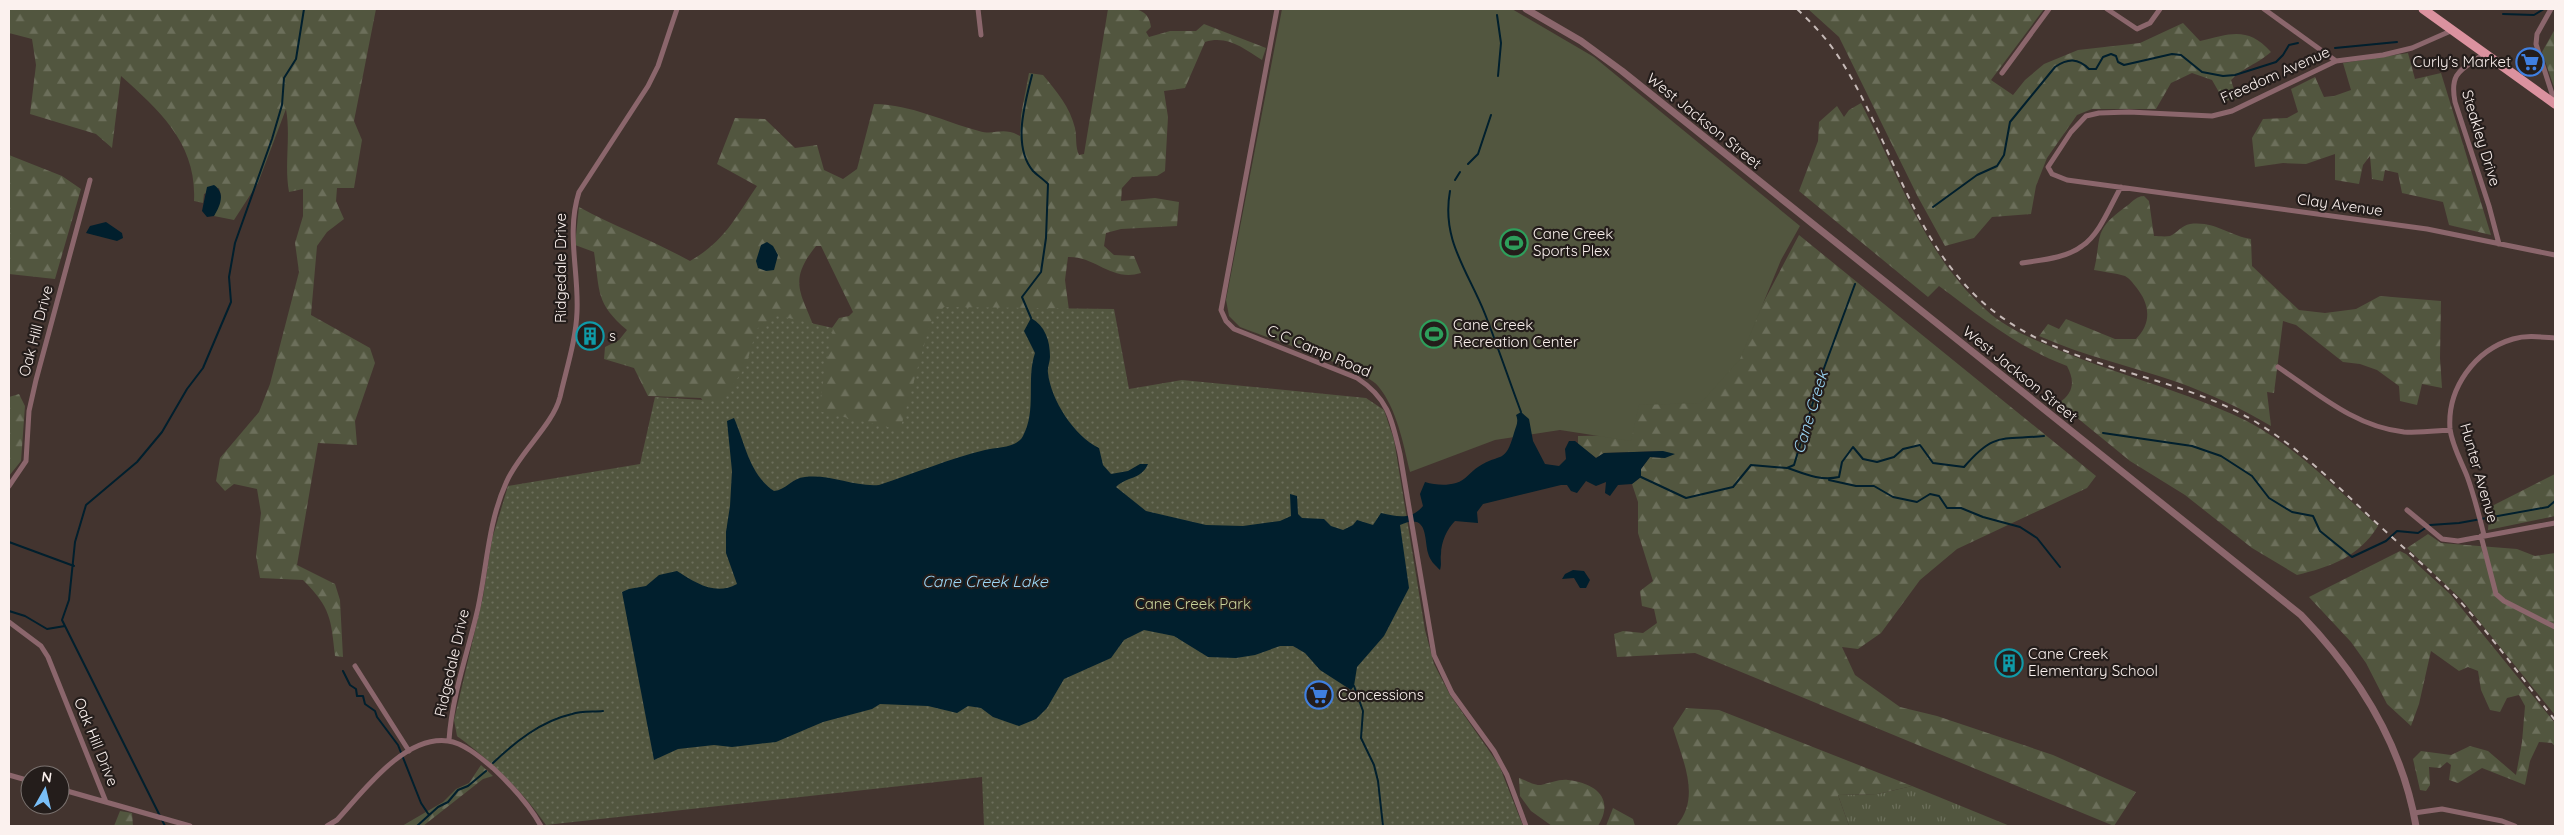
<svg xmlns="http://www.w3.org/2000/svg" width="2564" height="835" font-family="Quicksand,sans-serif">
<defs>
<pattern id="grass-tufts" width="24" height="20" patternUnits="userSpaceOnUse" patternTransform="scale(1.25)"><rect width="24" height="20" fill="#52563f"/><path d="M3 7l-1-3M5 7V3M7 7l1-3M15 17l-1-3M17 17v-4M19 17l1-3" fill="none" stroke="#6c6f5b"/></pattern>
<pattern id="forest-firs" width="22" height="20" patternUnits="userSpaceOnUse" patternTransform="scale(1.25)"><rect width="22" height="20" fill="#52563f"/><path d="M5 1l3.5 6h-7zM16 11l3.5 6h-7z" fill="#6c6f5b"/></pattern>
<pattern id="park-dots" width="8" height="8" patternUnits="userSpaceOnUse" patternTransform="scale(1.25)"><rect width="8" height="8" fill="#52563f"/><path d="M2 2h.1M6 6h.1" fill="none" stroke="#6c6f5b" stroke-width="1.8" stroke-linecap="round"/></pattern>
</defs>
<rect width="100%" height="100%" fill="#43342f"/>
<path fill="url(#grass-tufts)" d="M1912,786l98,40h-161l-11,-31 40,-1z"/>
<path fill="url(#forest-firs)" d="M9,9h367l-22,112 8,19 -8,48h-17l-1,13 8,18 -17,13 -10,14 -6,69 59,33 5,15 -20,58 2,24 -39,-2 -21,122 38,19 5,16 3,57 -8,-1c-4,-37 -4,-48 -32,-76l-43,-2 -4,-22 5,-43 -4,-24 -23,-5 -9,7 -9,-10 4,-23 39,-46 11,-28 29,-112 -4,-29 8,-27v-27l-14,3c-5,-28 2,-55 -3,-83l-28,74 -24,37 -20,-4 7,-20 -2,-8 -15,6 -1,9 -9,-2c3,-57 -34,-90 -73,-125l-9,72 -16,-14 -66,-20 6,-49 -4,-26 -23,-6z
M1108,9c19,0 40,-5 43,18l-5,5 3,5 21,-6h26l8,-7 62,24 -4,12c-18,-11 -34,-25 -57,-18l-20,46 -21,3 4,26 -3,54 -8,5 -25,1 -10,11 -1,13 34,-3 24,4 -2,24 -56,3 -15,4 -2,13 10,9 20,1 7,17c-30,9 -45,-17 -73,-16l-3,23 5,38 -166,119 -90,-23 13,-79 12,-17 10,-2 4,-4 -32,-66h-5c-30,37 -13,48 0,87l-52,58 -57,16 -6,-9 -53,-2 -14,-28 -30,-9 1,-12 14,-7 8,-10c-32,-27 -27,-39 -33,-78l-19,-7 4,-38c37,20 75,34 111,54 35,-20 45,-43 67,-75l-40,-22 18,-46 30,1 30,29 22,-3 7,25 19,9 14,-10 17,-65c39,1 68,17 105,27 16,5 23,-5 41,5l1,-21 8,-42 14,2c14,17 27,32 32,53 2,10 0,18 4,27l5,-1z
M1808,9h236l-53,71 22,15 12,-15 19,-16 34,-14 62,-7 43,-20 17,18c31,-7 47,-15 71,11 -15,13 -26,14 -40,28l6,19 -13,2 -12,-21 -20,-7 -21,10 -15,26h-64l-15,6 -30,43 -11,28 -5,28 -39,3 -18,21 -29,8 -27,-49 -79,-160z
M2555,29v61l-13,-38z
M2408,53l7,26 26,-6 50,162 -42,-10 -6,-23 -41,-9 -4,-20 -13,-3 -2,11 -11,-2 -2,-23 -7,9 -4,19 -24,-4v-26l-29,10 -23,-1 -28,4 -3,-29 11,-19 24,-1 11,-6 -7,-23 24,-12 9,20 10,-1 17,-6 -8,-27z
M1861,103c37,71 63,151 124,206 19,18 45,29 69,39 58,25 120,40 178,66 57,25 100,71 146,112 -19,31 -48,41 -81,49l-45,-27 -67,-53 -55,-34 -71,-58c15,-10 16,-22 8,-37 -50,-19 -85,-48 -128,-80l-11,11 -129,-106 19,-50 1,-19 18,-16 7,11 5,-7z
M9,155l53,21 19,13 -26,90 -46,-5z
M2144,196l5,5 5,35c4,0 11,1 16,0 7,-3 12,-11 20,-12 26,-3 39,12 61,15l1,27 47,44 26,3 31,-4 24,-13 61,5 -1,57 2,30 -20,-4 -5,21 -17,-4 -1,-15 -22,-16 -17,-6 -17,-2 -47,-37 -13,-4 -9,72 -7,-1 4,34c-30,-18 -61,-32 -94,-44 -46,-16 -93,-26 -138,-46l9,-12 11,5 7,-10 49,20h21c16,-16 14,-35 0,-52 -3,-4 -7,-9 -11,-11 -10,-3 -21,-4 -31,-6 8,-34 -1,-39 30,-62 8,-5 10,-11 20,-12z
M1799,235l297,241 -9,12 -130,61 -37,31 -39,53 -23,16 -16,-2 13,28 45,32 37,9 116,39 83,37 -22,34 -419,-173 -78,4 -3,-23 9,-3 20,2 14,-10 -3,-14 -12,-3 -2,-15 13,-10 -15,-48v-31l-6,-18 9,-7v-8l9,-12 15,1 -2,-7 -59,2 -8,5 -18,-14v-8l50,-1 11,-42 96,-37z
M19,394l6,12 -4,55 -12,15v-79z
M2555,474v42l-67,14 2,-23z
M2428,534l13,9 76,6 18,7 20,-3v162l-93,-115 -55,-52z
M2400,551l6,3 44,40 105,129v23l-3,-3 -13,-1 -9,19 -5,24 -43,-17 -24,15 -9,-3 2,-15 -4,-3 -7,6 -11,-1 1,18 -4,6 -6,-1 -7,-31 8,-8 30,4 19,-9 18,5 28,24 6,-33 3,-36 -6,-11 -12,3 -7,14 -10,-2 -9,-20 -3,-19 -10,-4 -9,4 -28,-20 -12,53 -8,22 -24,-22 -21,-41 -15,-21 -42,-45z
M1686,708l33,2 193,76 -34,8 -40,1 11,31h-173c26,-28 6,-67 -3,-98z
M481,765l12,11 -10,3 -60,47h-21l41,-24 13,-13 13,-6z
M1519,778c6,2 16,8 22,7 9,-2 18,-6 27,-5 28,3 47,19 30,46h-46l-21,-15 -11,-15z
M1613,808l20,11 2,7h-29z
M120,811l12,2 1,13h-19z"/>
<path fill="url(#park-dots)" d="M944,307l170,2 15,80 53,-9 184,18 18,12 10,30 31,190 9,34 16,31 49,70 24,61h-539l-2,-49 -436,48c-25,-36 -54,-63 -89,-89l-3,-16 29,-123 9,-58 16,-53 132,-22 15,-67 66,4 24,-33 12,-39 18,-14 58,13 -15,83 82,19 31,-109z"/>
<path fill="#52563f" d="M1282,9h230l82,48 206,169 -19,34 -41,99 -39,44 -62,2 -8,36 -71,-11 -65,10 -85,32c-7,-29 -13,-63 -32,-86 -12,-16 -113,-49 -138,-59l-11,-11 -3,-16z"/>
<path fill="#011f2d" d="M214,185c12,8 6,21 0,31l-7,1 -5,-6 5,-24z
M106,222l16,11 1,5 -6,3 -31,-8 4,-7z
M767,242l6,4 5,9 -4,15 -8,1 -8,-3 -2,-7 5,-16z
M1031,318c14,8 19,22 19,39 0,5 -3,11 -2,16 3,27 26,63 51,75l4,17 8,9 17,-3 12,-7h8c-7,16 -21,12 -32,23l30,24 60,14 37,1 37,-5 11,-5 -1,-22 7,2 1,18 4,4 22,1 7,7 12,4 10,-5 4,-5 16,5 8,-12c17,4 30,7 42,-7l-3,-12 5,-12c10,3 21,4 31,1 10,-3 14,-11 22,-16 23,-15 27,-2 36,-34 2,-7 5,-11 2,-18l5,-3 8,7 4,22 12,23 14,2 7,-7 -1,-10 4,-8h6l21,17 8,-5 59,-2 12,3 -10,4 -15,-1 -9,12v8l-9,7 -14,1 -8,11 -5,-3 1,-11 -10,4 -10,-5 -9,12 -6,-2 -4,-6h-6l-78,19 -6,8 1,11 -23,-2c-8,8 -14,21 -14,33 -1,6 1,9 -1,16 -5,-5 -10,-9 -12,-17 -4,-16 0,-41 -28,-28l9,63 -25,48 -27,31 -3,19 -3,4 -31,-20 -15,-17 -12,-7h-13l-25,9 -19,3 -28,-1 -34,-21 -30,-6 -20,10 -13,18 -47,21 -17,29 -11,11 -17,7 -26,-9 -12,-9 -13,-2 -11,7 -29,-7 -48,-2 -8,5 -49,13 -47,20 -44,5 -18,-2 -36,4 -24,11 -32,-168 7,-3 17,-3 13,-11 18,-4c19,12 38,25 60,13l-11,-31v-21l4,-26 2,-35 -5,-50 7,-3c11,25 15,56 40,73 12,-1 18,-13 31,-14 25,-3 49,10 74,8 36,-12 70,-26 106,-35 12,-3 32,-2 38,-14 14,-26 3,-57 12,-83l-11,-22z
M1573,570l11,1 6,9 -4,8h-6l-6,-10 -12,1 3,-5z"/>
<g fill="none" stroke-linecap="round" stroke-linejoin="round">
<path stroke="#011f2d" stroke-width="2" d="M2503,14l31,1 10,-6
M1497,15l4,28 -3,33
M2335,48l62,-6
M1468,164l10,-10 13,-39
M1455,180l5,-8
M1450,191c-9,49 18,80 35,123 13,33 24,66 36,98
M1933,207l44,-32 20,-9 7,-11 6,-33 45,-55c13,-9 23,-9 34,2h7l7,-12 8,-3 5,2 2,6 6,3 48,-11 9,1 21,17 21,4 12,-1 41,-13 7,-7 6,-10 9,-2
M1031,318l-9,-21 19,-25 5,-34 2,-54c-5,-5 -11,-9 -15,-13 -21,-25 -8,-68 -1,-96
M2103,433l89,13 29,10 31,20 17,22 23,14 21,4 7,15 32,26 34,-16 11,-10 21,2 12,-8 29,-2 89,-16 7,-6
M1788,468c17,6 32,13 51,9l3,-15 11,-15 10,12 14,3 17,-5 9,-8 17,-4 13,18 31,4c30,-35 37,-27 80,-31
M1641,477l45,21 47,-11 18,-22 36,3 7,-3 26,-86 35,-95
M1829,480l27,6h18l19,11 24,5 13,-8 9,2 8,12h14l22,9 37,10 17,11 23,29
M9,542l65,24
M9,611l16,5 22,13 18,-3
M343,671l7,14 6,4 1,7h6l2,8 10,7 2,6 21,28 23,58 8,12
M1354,686l9,25 -2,27 13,27 4,16 5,45
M493,763c22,-21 48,-42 79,-49 9,-3 21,-2 31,-3
M160,816l-98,-196 7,-20 6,-58 11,-37 51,-43 25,-30 25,-43 16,-21 28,-66 -2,-25 6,-34 37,-104 10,-34 2,-27 12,-19 8,-50
M162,820l3,6
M417,826l21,-19 10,-5 10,-12 10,-4 18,-15"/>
<path stroke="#8b666c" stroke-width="5" d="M978,9l3,26
M1277,9l-56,301 5,11 8,8 123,49c31,20 35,41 43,76l34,201 18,38 42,58 13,24 19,51
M2107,9l30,20 13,-6 10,-14
M2264,9l72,52
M2551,9l-14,25 -1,10 19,59
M2453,30l-41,18 -29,7 -47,6 -104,50 -20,5 -83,-4 -30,1 -13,3 -15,16 -23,35 4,7 15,6 360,49 128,26
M2485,53c-23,17 -36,18 -30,49l34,104 10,38
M2002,73l47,-64
M2022,263c19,-3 45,-5 60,-17 18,-12 28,-40 39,-59
M2278,367c39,26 77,60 126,65 15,1 31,-1 46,-2
M9,486l17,-25 3,-50 7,-31 54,-200
M2407,510l35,29 16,2 97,-18
M2484,535c-5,-20 -10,-40 -17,-59 -6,-15 -15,-31 -17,-47 -3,-41 25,-79 63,-90 14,-4 28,-2 42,-1
M2481,536l15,58 8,7 51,26
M9,622l32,24 7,11 58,145
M355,666l54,85
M449,740c3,-45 19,-88 29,-132 9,-42 10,-85 28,-125 12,-29 47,-58 54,-86 6,-27 16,-57 17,-85 2,-41 -11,-79 2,-120l69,-106 10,-20 19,-57
M9,775l21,6
M60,789l130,37
M2414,813l28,-4 60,12 13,5
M327,826l10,-6c26,-28 67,-85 111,-79 16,2 33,17 45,27 18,17 36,36 48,58"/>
<path stroke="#8b666c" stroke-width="7" d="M1526,9l55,32 41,30 679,544c57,59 101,129 115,211"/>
<path stroke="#db929f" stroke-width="9" d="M2423,9l132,95"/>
<path stroke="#c6bab7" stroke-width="2" stroke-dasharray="6 6" stroke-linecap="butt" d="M1797,9c15,14 28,28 39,44 56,83 75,193 156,257 72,57 168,62 248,103 49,26 87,63 126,100 30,29 63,55 91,85 35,38 65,81 98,122"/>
</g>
<defs>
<g id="supermarket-ring" transform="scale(1.4375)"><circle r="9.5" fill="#241d1b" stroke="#3f7fe0" stroke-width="1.5"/><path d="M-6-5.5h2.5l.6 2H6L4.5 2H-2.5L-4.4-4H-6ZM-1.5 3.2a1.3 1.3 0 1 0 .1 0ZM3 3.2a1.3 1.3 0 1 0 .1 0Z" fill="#3f7fe0"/></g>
<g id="stadium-ring" transform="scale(1.4375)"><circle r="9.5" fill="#241d1b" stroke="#2e9e5b" stroke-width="1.5"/><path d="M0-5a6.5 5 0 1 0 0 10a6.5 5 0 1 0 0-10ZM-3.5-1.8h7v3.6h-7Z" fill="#2e9e5b"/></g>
<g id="building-ring" transform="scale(1.4375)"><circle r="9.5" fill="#241d1b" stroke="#0f9aa8" stroke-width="1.5"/><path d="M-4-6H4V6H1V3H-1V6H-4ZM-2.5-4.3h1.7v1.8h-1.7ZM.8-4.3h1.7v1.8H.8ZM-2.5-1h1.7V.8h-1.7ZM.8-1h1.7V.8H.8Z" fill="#0f9aa8"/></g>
</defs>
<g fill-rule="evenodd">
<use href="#supermarket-ring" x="2530" y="62"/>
<use href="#stadium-ring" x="1514" y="243"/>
<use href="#stadium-ring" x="1434" y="334"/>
<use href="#building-ring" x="590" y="336"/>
<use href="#building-ring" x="2009" y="663"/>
<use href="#supermarket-ring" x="1319" y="695"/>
</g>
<g text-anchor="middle" stroke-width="4.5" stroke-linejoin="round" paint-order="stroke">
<g font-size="15" fill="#fbf1ee" stroke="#241d1b" text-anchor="start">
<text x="2511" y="67" text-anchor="end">Curly's Market</text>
<text x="1533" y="239">Cane Creek<tspan x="1533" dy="17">Sports Plex</tspan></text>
<text x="1453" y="330">Cane Creek<tspan x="1453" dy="17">Recreation Center</tspan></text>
<text x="609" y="341">s</text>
<text x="2028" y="659">Cane Creek<tspan x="2028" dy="17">Elementary School</tspan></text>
<text x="1338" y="700">Concessions</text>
</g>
<g font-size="15" fill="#fbf1ee" stroke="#241d1b">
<text transform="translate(2275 75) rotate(-24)" y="5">Freedom Avenue</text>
<text transform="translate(1704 121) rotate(39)" y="5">West Jackson Street</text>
<text transform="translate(2481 138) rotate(73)" y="5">Steakley Drive</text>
<text transform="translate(2340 205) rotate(8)" y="5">Clay Avenue</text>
<text transform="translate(561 268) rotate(-90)" y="5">Ridgedale Drive</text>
<text transform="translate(36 331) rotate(-75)" y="5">Oak Hill Drive</text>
<text transform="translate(1319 351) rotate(23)" y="5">C C Camp Road</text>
<text transform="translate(2020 374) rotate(39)" y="5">West Jackson Street</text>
<text transform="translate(2479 473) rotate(74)" y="5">Hunter Avenue</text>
<text transform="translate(452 663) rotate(-77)" y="5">Ridgedale Drive</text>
<text transform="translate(96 742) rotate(68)" y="5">Oak Hill Drive</text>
</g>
<g font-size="15" fill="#c8d29a" stroke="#241d1b">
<text x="1193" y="609">Cane Creek Park</text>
</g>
<g font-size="16" font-style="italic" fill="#9bd6f6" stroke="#241d1b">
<text transform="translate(1810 412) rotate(-73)" y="6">Cane Creek</text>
<text x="985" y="587">Cane Creek Lake</text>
</g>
</g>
<rect width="2564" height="835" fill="none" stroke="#fbf1ee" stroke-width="20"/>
<g transform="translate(45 790) rotate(8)"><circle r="24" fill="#241d1b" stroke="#7a726f"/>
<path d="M0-4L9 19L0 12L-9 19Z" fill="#79bff8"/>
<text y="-8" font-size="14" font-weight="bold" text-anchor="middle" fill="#fbf1ee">N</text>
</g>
</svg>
